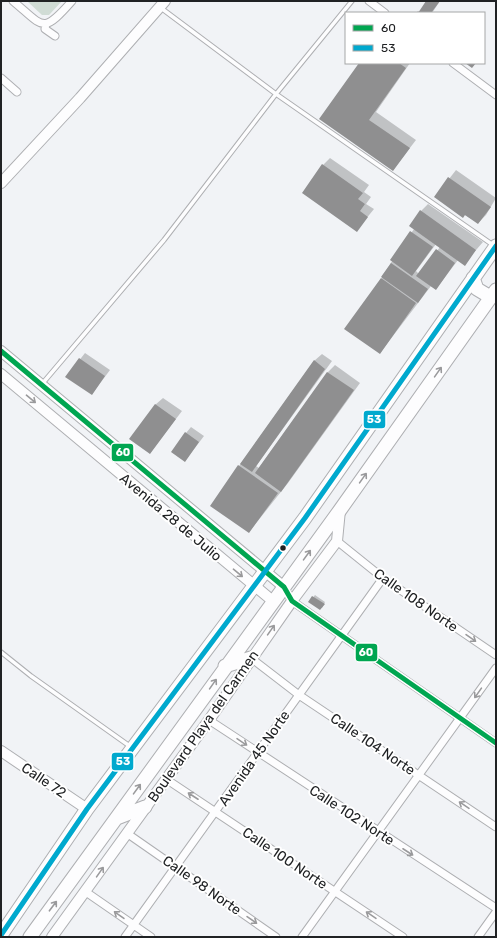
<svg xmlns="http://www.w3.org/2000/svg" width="497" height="938" font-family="Rubik,sans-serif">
<rect width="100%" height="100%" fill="#f1f3f6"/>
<path fill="#d0dcd5" d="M27,1h35l-13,14h-7z"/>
<path fill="#0003" fill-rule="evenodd" d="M427,1h13l-8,12h-16l2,-2 2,1z
M360,63h50l-34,49 40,28 -23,30 -72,-51z
M330,158l39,27 -5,7 7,5 -5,7 8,5 -17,21 -34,-65z
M456,170l40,28 -10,17 -8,8 -43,-26z
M428,204l55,38 -19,22 -6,-4 -22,29 -5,-3 -51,67 2,-77 32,-47 7,-18zM436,244l4,3 -21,27 -3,-3z
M85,353l25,17 -18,24 -25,-18z
M322,354l10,7 -76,105 3,2 69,-96 7,-7 25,18 -72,100 -39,49 -10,-66 75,-105z
M163,398l19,13 -32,42 5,-48z
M191,427l13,9 -19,25 1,-28z
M315,595l10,7 -3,6 -13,-6z"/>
<path fill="#8f8f90" d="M426,1h14l-9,12h-13z
M359,63h40l7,5 -37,52 41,28 -17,23 -74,-52z
M465,63h11l-4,5z
M322,164l41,29 -5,6 7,5 -5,7 8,6 -11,15 -55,-39z
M448,177l43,30 -13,17 -13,-9 -2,3 -29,-21z
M420,210l56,40 -11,16 -56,-40z
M410,231l23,16 -21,29 -22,-16z
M436,249l19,14 -19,27 -20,-14z
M391,263l37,26 -10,14 -37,-26z
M381,278l35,25 -36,51 -36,-25z
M79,358l26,18 -13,19 -27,-18z
M314,360l11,9 -73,103 -12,-8z
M327,372l27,18 -73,102 -26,-19z
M155,404l21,15 -26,35 -21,-15z
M185,432l14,10 -14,20 -14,-10z
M238,465l40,28 -29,40 -39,-27z
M312,596l13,8 -5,6 -12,-8z"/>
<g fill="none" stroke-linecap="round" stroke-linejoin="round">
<g stroke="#aeafb2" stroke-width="5.5">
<path id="lane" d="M161,8l115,86 217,151
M42,384l122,-144 112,-146 76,-93
M1,652l30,24 100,71"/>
</g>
<g stroke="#aeafb2" stroke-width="9">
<path id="street" d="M13,1c31,26 29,34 59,0
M369,1l16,12
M46,24l-1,5 10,7
M453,63l43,32
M1,78l16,14
M337,541l46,37 113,77
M284,587l8,14 204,142
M251,658l48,37 197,132
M209,720l287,188
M166,779l237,158
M128,834l148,103
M86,892l65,45
M125,937l258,-359
M302,937l194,-269
M478,937l18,-25"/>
</g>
<g stroke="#aeafb2" stroke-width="12">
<path id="secondary" d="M1,183l79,-85 85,-97
M1,351l283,236
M1,374l273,228
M1,751l86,58
M52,937l157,-217 83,-119 45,-60 3,-31"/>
</g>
<g stroke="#aeafb2" stroke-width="15">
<path id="highway" d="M473,278l4,11 10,6h6
M225,666l26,-8
M117,818l28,-11
M1,935l86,-126 218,-291 191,-272
M30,937l310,-427 156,-220"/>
</g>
<use href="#lane" stroke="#fdfdfe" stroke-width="3.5"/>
<use href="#street" stroke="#fdfdfe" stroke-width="7"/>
<use href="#secondary" stroke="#fdfdfe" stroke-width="10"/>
<use href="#highway" stroke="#fdfdfe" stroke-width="13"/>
<g stroke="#fff" stroke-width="8">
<path id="bus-1" d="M1,351l283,236 8,14 204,142"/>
</g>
<g stroke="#fff" stroke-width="8">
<path id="bus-2" d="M1,935l86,-126 218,-291 191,-272"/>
</g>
<use href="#bus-1" stroke="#00a651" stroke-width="5"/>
<use href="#bus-2" stroke="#00a9ce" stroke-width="5"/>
</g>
<defs><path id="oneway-shaft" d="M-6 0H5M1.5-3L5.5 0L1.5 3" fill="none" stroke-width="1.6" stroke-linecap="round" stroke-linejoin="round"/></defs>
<g stroke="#9a9a9c">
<use href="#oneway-shaft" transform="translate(438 372) rotate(-55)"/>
<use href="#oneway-shaft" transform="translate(31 399) rotate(40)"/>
<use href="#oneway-shaft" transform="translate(363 478) rotate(-55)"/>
<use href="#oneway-shaft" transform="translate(307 555) rotate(-54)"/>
<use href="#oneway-shaft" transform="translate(238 573) rotate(40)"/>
<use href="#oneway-shaft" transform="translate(271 630) rotate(-55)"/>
<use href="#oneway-shaft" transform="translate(471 638) rotate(35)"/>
<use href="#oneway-shaft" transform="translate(213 684) rotate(-55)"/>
<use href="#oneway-shaft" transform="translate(478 693) rotate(125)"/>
<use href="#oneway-shaft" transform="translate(242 742) rotate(34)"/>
<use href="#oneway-shaft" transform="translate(137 789) rotate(-54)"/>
<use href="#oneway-shaft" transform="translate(193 796) rotate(-147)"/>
<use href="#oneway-shaft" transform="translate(464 805) rotate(-146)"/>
<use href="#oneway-shaft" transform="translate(408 852) rotate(33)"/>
<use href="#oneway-shaft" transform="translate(100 872) rotate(-55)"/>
<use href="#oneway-shaft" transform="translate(53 906) rotate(-53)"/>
<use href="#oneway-shaft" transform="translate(119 915) rotate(-145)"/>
<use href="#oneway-shaft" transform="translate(371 915) rotate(-146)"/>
<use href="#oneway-shaft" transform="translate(252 920) rotate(35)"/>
</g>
<circle fill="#202224" stroke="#fff" stroke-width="1.5" cx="283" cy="548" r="3.5"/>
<g text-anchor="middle" stroke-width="4" stroke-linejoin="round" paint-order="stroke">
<g font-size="14" fill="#202224" stroke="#fff">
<text transform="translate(171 517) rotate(40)" y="5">Avenida 28 de Julio</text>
<text transform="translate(416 600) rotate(35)" y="5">Calle 108 Norte</text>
<text transform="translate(203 726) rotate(-55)" y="5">Boulevard Playa del Carmen</text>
<text transform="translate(373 744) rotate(34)" y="5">Calle 104 Norte</text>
<text transform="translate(254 758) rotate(-55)" y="5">Avenida 45 Norte</text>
<text transform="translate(44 780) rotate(34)" y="5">Calle 72</text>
<text transform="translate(352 815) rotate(33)" y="5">Calle 102 Norte</text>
<text transform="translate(285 858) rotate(34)" y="5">Calle 100 Norte</text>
<text transform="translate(202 885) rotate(35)" y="5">Calle 98 Norte</text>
</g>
</g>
<g stroke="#fff" stroke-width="1.5">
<rect x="363" y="410" width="23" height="19" rx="4" fill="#00a9ce"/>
<rect x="111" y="443" width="23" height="19" rx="4" fill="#00a651"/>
<rect x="355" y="643" width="23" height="19" rx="4" fill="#00a651"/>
<rect x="111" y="752" width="23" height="19" rx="4" fill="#00a9ce"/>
</g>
<g font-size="11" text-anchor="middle" font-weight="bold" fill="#fff">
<text x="374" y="423">53</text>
<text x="123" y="456">60</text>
<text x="366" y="656">60</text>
<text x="123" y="765">53</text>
</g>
<rect width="497" height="938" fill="none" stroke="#202224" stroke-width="4"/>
<rect x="345" y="12" width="140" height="52" fill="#ffffff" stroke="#a6a7a7"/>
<rect x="353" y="25" width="20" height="6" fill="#00a651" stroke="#a6a7a7"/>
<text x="381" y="32" font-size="12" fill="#202224">60</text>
<rect x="353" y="45" width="20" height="6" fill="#00a9ce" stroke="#a6a7a7"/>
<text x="381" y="52" font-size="12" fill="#202224">53</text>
</svg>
